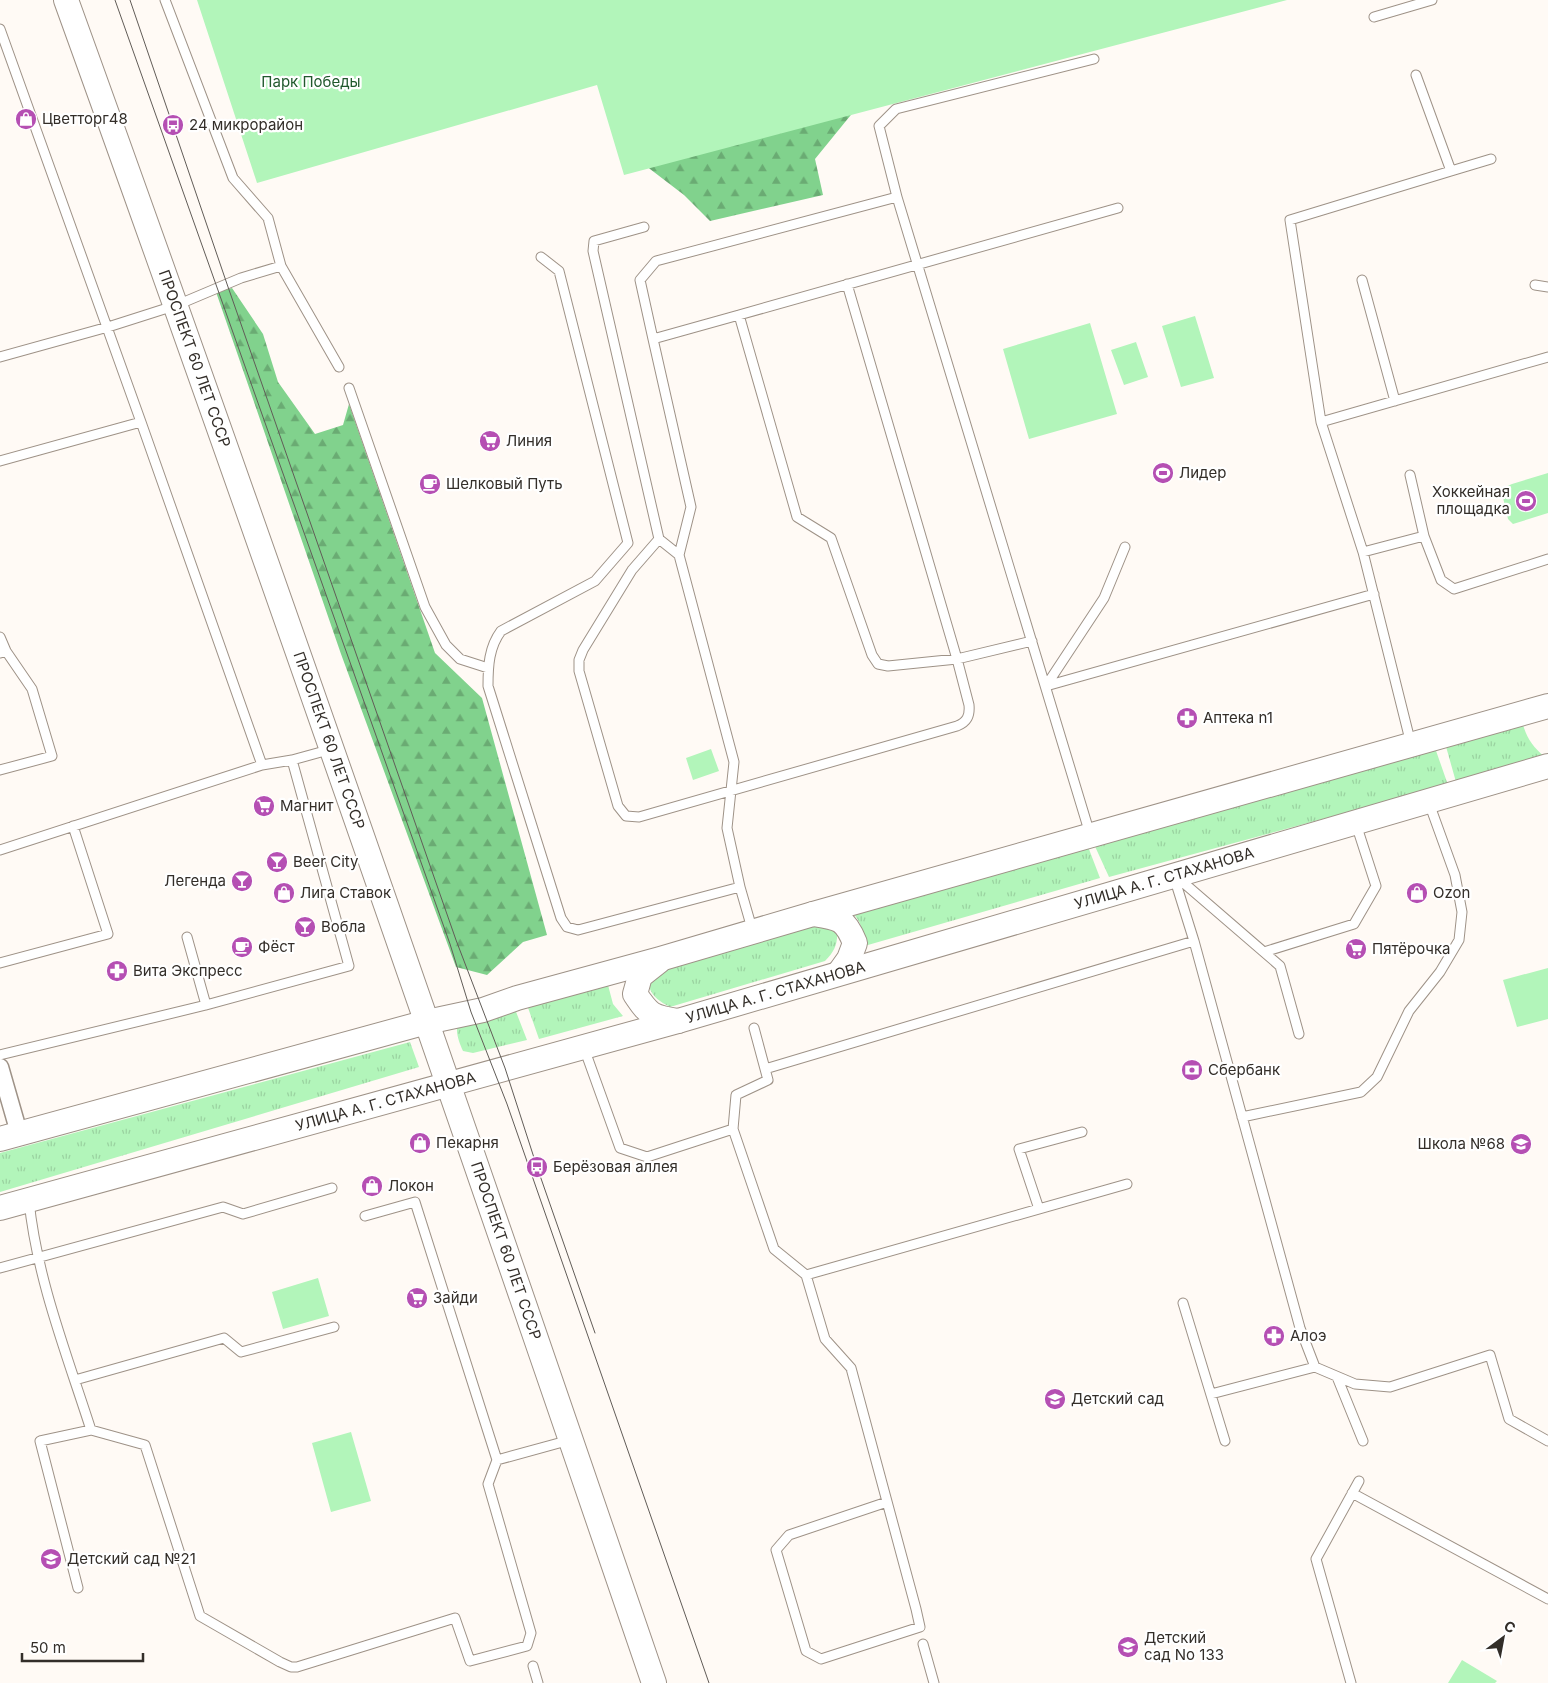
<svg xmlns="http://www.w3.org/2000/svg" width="1548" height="1683" font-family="Inter,sans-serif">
<defs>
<pattern id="grass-tufts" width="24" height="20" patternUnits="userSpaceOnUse" patternTransform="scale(1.25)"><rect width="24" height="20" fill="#b2f5ba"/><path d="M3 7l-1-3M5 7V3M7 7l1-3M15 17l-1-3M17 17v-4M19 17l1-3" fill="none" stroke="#9ad2a0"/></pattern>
<pattern id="forest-firs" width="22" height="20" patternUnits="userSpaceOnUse" patternTransform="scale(1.25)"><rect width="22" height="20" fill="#81d28d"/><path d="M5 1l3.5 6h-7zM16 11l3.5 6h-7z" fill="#6aab73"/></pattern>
</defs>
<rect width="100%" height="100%" fill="#fffaf5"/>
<path fill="url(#grass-tufts)" d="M1522,721c4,16 10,25 23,36l-89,25 -11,-39z
M1434,745l14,40 -339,92 -16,-35z
M1087,844l13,34 -239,69c3,-17 1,-25 -12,-38z
M812,920l25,9c1,15 -2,22 -12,32l-155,46c-10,-5 -17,-10 -21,-20l4,-13z
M608,985l5,19 10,12 -84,23 -13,-37z
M513,1004l14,36 -54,13 -10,-2c-4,-9 -8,-19 -5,-28z
M410,1042l9,25 -419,125v-39z"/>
<path fill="url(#forest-firs)" d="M881,78l-66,81 8,36 -113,26 -26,-26 -51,-39z
M232,288l31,46 15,48 37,52 28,-9 6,-21 86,249 47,45 65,237 -24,7 -36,33 -31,-8 -115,-313 -125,-362z"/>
<path fill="#b2f5ba" d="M197,0h1090l-663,175 -27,-90 -340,98z
M1195,316l19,62 -33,9 -19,-61z
M1090,323l27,91 -88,25 -26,-90z
M1136,342l12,35 -24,8 -13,-35z
M1548,473v40l-35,11 -5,-5 -7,-30 11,-5z
M711,749l8,22 -26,9 -7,-22z
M1548,968v51l-31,8 -14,-47z
M318,1278l11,38 -46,13 -11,-37z
M351,1432l20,69 -40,11 -19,-69z
M1462,1660l35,21 -2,2h-47z"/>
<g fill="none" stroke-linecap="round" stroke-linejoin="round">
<g stroke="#9e9287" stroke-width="11">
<path id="lane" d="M165,0l68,178 35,40 13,48
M1374,17l58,-17
M0,29l141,393 121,343
M1451,171l40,-12
M644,227l-50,14 -1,10 66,288 20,16
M541,257l18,14 69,272 -33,38 -94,50c-12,16 -13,35 -13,55l73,232 6,9 11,3 162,-43 13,45
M1362,280l33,121
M1535,285l13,2
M739,315l379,-107
M653,339l-13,-59 16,-19 241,-64
M0,357l108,-30 69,-22 64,-27 40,-12 58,101
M349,388l76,219 21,38 14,14 28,9
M1321,422l227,-65
M0,461l141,-39
M1410,475l14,61 17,44 13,9 94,-30
M659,539l-27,31 -49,80 -4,10v11l39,135 8,10 13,1 318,-91c10,-4 13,-10 12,-21l-12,-46 -110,-375
M1363,552l61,-16
M0,637l6,14 -6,2
M1046,686l328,-92
M1046,686l58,-88 21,-51
M1411,744l-48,-192 -42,-130 -31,-202 161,-49 -35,-96
M0,770l52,-14 -20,-67 -26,-38
M1090,834l-193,-637 -18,-71 17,-17 198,-50
M0,850l262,-85 30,-5 40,-11
M1174,877l20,64 106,387 15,39 40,17 35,3 100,-32 19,64 39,22
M1178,878l102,88 19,68
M740,887l-13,-59 7,-66 -55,-207 12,-48 -38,-168 86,-24 58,202 34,21 41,117 6,9 10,2 69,-7 75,-18
M187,937l19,68 143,-39 -57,-206
M1264,952l90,-28 22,-38 -20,-62
M0,963l108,-29 -35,-108
M584,1048l36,100 27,9 86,-28 41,120 32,26 19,64 26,29 65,241 4,18 -99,32 -15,-8 -30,-101 13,-15 98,-33
M0,1055l206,-50
M765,1069l429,-128
M1242,1117l119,-25 16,-15 32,-66 31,-39 19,-32 3,-28 -7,-37 -26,-72
M733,1129l3,-34 32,-15 -14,-52
M29,1201c8,78 38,154 62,229l54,15 55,171 80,46 11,5h6l158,-49 15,43 57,-15 4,-13 -43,-149 9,-24 73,-20
M1039,1209l-20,-60 63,-17
M365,1216l50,-14 82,258
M0,1268l223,-61 20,7 89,-26
M806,1275l321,-91
M1183,1303l42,138
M1337,1377l26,64
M75,1380l149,-42 17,14 93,-25
M1211,1394l104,-27
M1352,1493l196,106
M78,1588l-38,-147 51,-11
M923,1644l11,39
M533,1666l5,17
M1351,1683l-35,-124 43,-78"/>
</g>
<g stroke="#9e9287" stroke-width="19">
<path id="street" d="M0,1067l19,66"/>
</g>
<g stroke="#9e9287" stroke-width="26">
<g id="secondary">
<path id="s1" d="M66,0c202,559 396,1121 588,1683"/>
<path d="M813,914c26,4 32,4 42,29l-6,16 -10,14"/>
<path d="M659,961l-19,15 -5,18c14,21 17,23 43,27"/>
<path d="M0,1139l427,-117 56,-12 34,-12 143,-39 153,-45 735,-208"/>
<path id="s2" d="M0,1208l678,-187 870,-255"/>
</g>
</g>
<use href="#lane" stroke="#fff" stroke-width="9"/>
<use href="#street" stroke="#fff" stroke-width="16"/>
<use href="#secondary" stroke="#fff" stroke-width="24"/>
<path stroke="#615c57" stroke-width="1" d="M115,0l335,944 21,68 36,92 202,579
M130,0l97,284 229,656 49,128 32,99 58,166"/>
</g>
<defs>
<g id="shop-disc" transform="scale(1.125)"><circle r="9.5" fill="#b54fb3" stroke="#fff"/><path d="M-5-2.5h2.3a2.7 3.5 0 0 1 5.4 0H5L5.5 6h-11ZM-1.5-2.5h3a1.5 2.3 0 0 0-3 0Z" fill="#fff"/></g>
<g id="bus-disc" transform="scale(1.125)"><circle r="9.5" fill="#b54fb3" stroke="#fff"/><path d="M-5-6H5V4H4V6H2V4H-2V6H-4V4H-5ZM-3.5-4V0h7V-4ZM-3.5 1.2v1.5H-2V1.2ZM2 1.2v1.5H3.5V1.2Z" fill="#fff"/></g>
<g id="supermarket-disc" transform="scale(1.125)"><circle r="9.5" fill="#b54fb3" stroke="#fff"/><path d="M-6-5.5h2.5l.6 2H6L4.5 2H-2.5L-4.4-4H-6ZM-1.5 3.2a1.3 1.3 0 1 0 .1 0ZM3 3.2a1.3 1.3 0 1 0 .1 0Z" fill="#fff"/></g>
<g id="stadium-disc" transform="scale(1.125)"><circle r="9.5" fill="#b54fb3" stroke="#fff"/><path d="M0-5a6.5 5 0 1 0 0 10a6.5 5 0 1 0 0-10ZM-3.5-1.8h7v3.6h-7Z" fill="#fff"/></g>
<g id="cafe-disc" transform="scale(1.125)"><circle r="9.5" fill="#b54fb3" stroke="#fff"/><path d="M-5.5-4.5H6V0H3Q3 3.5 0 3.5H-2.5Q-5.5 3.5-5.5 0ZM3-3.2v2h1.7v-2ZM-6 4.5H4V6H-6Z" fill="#fff"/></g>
<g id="pharmacy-disc" transform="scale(1.125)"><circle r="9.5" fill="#b54fb3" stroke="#fff"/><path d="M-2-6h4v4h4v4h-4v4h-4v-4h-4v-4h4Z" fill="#fff"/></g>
<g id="bar-disc" transform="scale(1.125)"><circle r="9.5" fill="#b54fb3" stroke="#fff"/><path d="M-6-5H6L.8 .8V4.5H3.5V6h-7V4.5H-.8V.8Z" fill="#fff"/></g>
<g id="bank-disc" transform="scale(1.125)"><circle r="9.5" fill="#b54fb3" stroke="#fff"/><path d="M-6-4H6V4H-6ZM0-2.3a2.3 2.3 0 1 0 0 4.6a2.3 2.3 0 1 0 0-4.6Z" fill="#fff"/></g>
<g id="school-disc" transform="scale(1.125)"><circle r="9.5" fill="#b54fb3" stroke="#fff"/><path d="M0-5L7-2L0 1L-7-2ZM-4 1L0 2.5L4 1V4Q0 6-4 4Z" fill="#fff"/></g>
</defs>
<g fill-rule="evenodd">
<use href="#shop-disc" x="26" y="119"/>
<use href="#bus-disc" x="173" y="125"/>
<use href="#supermarket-disc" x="490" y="441"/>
<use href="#stadium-disc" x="1163" y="473"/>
<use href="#cafe-disc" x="430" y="484"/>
<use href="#stadium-disc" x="1526" y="501"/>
<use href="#pharmacy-disc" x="1187" y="718"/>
<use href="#supermarket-disc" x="264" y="806"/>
<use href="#bar-disc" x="277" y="862"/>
<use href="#bar-disc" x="242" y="881"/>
<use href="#shop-disc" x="284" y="893"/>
<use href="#shop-disc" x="1417" y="893"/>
<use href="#bar-disc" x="305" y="927"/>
<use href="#cafe-disc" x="242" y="947"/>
<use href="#supermarket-disc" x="1356" y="949"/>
<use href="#pharmacy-disc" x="117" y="971"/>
<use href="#bank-disc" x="1192" y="1070"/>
<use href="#shop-disc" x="420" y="1143"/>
<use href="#school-disc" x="1521" y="1144"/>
<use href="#bus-disc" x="537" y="1167"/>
<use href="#shop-disc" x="372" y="1186"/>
<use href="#supermarket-disc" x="417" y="1298"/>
<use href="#pharmacy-disc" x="1274" y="1336"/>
<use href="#school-disc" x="1055" y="1399"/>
<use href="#school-disc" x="51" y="1559"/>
<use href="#school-disc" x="1128" y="1647"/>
</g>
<g text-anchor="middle" stroke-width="4.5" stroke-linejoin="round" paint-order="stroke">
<g font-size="15" fill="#21592d" stroke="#fff">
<text x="311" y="87">Парк Победы</text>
</g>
<g font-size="15" fill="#332e29" stroke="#fff" text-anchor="start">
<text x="42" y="124">Цветторг48</text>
<text x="189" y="130">24 микрорайон</text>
<text x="506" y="446">Линия</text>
<text x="1179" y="478">Лидер</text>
<text x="446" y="489">Шелковый Путь</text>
<text x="1510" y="497" text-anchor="end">Хоккейная<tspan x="1510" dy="17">площадка</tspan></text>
<text x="1203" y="723">Аптека n1</text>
<text x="280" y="811">Магнит</text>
<text x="293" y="867">Beer City</text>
<text x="226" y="886" text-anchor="end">Легенда</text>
<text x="300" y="898">Лига Ставок</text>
<text x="1433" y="898">Ozon</text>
<text x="321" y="932">Вобла</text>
<text x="258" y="952">Фёст</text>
<text x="1372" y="954">Пятёрочка</text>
<text x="133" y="976">Вита Экспресс</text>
<text x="1208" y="1075">Сбербанк</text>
<text x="436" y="1148">Пекарня</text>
<text x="1505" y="1149" text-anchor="end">Школа №68</text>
<text x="553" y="1172">Берёзовая аллея</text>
<text x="388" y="1191">Локон</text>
<text x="433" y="1303">Зайди</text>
<text x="1290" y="1341">Алоэ</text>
<text x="1071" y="1404">Детский сад</text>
<text x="67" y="1564">Детский сад №21</text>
<text x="1144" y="1643">Детский<tspan x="1144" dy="17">сад No 133</tspan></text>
</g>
<g font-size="15" fill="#332e29" stroke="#fff">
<text dy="5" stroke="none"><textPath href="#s1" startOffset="381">ПРОСПЕКТ 60 ЛЕТ СССР</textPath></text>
<text dy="5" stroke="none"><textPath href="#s1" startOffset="786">ПРОСПЕКТ 60 ЛЕТ СССР</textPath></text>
<text dy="5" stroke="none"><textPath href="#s2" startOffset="1210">УЛИЦА А. Г. СТАХАНОВА</textPath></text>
<text dy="5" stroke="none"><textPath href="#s2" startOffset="805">УЛИЦА А. Г. СТАХАНОВА</textPath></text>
<text dy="5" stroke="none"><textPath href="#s2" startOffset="400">УЛИЦА А. Г. СТАХАНОВА</textPath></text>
<text dy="5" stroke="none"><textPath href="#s1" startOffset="1326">ПРОСПЕКТ 60 ЛЕТ СССР</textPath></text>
</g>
</g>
<g transform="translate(1503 1638) rotate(32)" stroke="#ffffff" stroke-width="4" paint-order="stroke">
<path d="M0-4L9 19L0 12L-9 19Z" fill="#332e29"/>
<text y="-8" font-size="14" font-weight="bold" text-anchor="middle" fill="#332e29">С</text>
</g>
<path d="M22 1653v8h121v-8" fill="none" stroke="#332e29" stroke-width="2.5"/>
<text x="30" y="1653" font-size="15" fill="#332e29" stroke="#ffffff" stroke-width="4" paint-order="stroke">50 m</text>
</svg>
